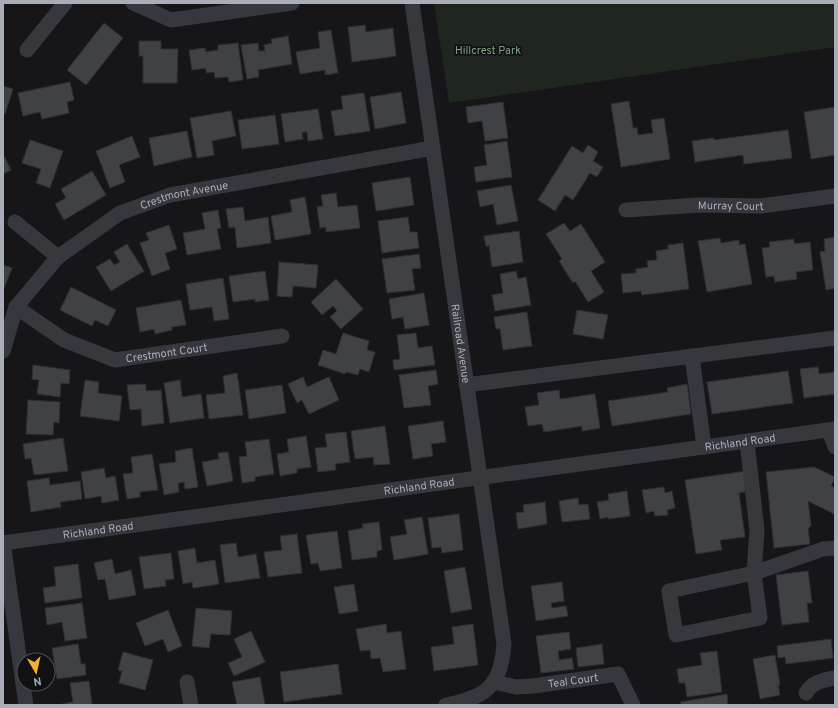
<svg xmlns="http://www.w3.org/2000/svg" width="838" height="708" font-family="Overpass,sans-serif">
<rect width="100%" height="100%" fill="#161618"/>
<path fill="#1e261f" d="M434,3h401v44l-386,56z"/>
<path fill="#404145" stroke="#303034" d="M104,23l19,15 -37,47 -19,-15z
M365,25l1,7 27,-4 3,28 -44,6 -4,-35z
M331,30l7,43 -13,2v-5l-25,4 -4,-22 24,-4 -2,-16z
M288,36l4,28 -34,6 1,7 -12,2 -6,-34 17,-2 1,8h6l-1,-6 8,-2 -1,-4z
M139,41h22v8h17l-1,34h-34v-27h-4z
M238,43l5,37 -14,2 -1,-5 -13,1 -1,-6 -8,1v-5l-14,2 -3,-20 16,-2 1,4 12,-2v-5z
M70,82l4,18 -7,2 2,11 -27,6 -2,-7 -17,4 -5,-23z
M3,86l10,3 -8,25 -2,-1z
M401,92l5,31 -31,6 -5,-32z
M364,93l6,38 -35,5 -4,-25 12,-2 -2,-13z
M629,101l4,27h4l1,7 15,-2 -2,-13 13,-2 6,41 -49,8 -10,-63z
M503,102l5,36 -23,3 -3,-20 -14,2 -2,-16z
M835,107v48l-24,4 -7,-47z
M318,109l5,30 -15,2 -1,-9h-5l1,7 -18,3 -4,-28z
M231,111l5,25 -24,5 2,14 -17,3 -7,-40z
M275,115l4,29 -37,5 -4,-29z
M788,130l4,28 -48,6 -1,-9 -48,7 -3,-21 22,-3v2z
M187,131l5,26 -38,9 -5,-28z
M132,136l8,21 -21,8 6,17 -15,6 -14,-37z
M30,140l33,11 -13,37 -14,-5 5,-14 -19,-6z
M507,141l5,36 -36,5 -2,-15 13,-2 -3,-20z
M588,145l10,7 -5,9 10,6 -6,10 -7,-4 -17,27 -8,-5 -10,16 -17,-11 34,-54 11,7z
M3,154l8,16 -8,4z
M92,171l14,24 -42,25 -9,-16 11,-6 -5,-9z
M410,177l4,28 -38,6 -4,-28z
M511,185l7,36 -21,4 -4,-21 -13,3 -3,-16z
M336,193l2,14 19,-2 3,23 -34,4v-5l-6,1 -3,-21 6,-1 -2,-11z
M305,197l6,37 -36,6 -4,-24 21,-4 -2,-12z
M243,207l2,14 23,-4 3,26 -34,5 -2,-21 -6,1 -3,-19z
M218,210l3,18 -4,1 4,20 -34,6 -4,-22 22,-4 -3,-16z
M408,217l2,15h7l2,16 -37,5 -4,-32z
M564,223l6,8 11,-7 24,38 -14,9 13,21 -16,10 -13,-21 -2,2 -14,-22 3,-2 -16,-25z
M169,225l8,24 -12,4 5,16 -18,7 -12,-33 9,-3 -3,-7z
M519,231l4,31 -31,5 -3,-21h-3l-2,-10z
M835,237v51l-9,2 -6,-38 5,-1 -1,-12z
M720,238l1,5 18,-3v5l6,-1 7,40 -45,8 -9,-51z
M794,239v5l16,-2 3,28 -17,2 1,7 -22,3 -1,-6 -8,1 -4,-29 8,-1 -1,-5z
M683,243l6,46 -47,6 -1,-4 -18,2 -2,-19 15,-1v-4l12,-2 -1,-6 10,-1 -1,-9 12,-2v-4z
M127,244l17,27 -33,20 -15,-24 14,-8 4,6 6,-3 -6,-10z
M419,254l2,14 -9,1 3,21 -28,3 -5,-34z
M279,262l39,3 -2,23 -23,-2 -1,11 -15,-1z
M3,265l9,3 -9,23z
M265,271l4,29 -14,2v-3l-22,3 -4,-26z
M516,271l2,8 8,-2 5,28 -36,6 -3,-16 11,-2 -3,-19z
M223,278l6,41 -15,2 -2,-14 -22,3 -4,-26z
M336,279l27,30 -22,20 -11,-12 7,-6 -4,-5 -11,9 -11,-13z
M71,287l45,23 -8,16 -13,-6 -3,6 -32,-16z
M424,293l5,32 -24,4 -2,-12 -11,2 -3,-20z
M181,300l5,25 -14,2v3l-17,4 -1,-5 -14,3 -4,-24z
M577,310l31,5 -5,24 -30,-5z
M527,312l5,34 -29,4 -3,-21h-4l-2,-12z
M343,333l26,8 -2,9 8,2 -6,20 -9,-3 -2,6 -12,-3 -1,2 -27,-9 5,-15 13,4z
M416,333l2,15 14,-2 3,19 -41,5 -1,-10 7,-1 -3,-24z
M33,365l37,5 -1,14 -8,-1 -1,14 -23,-3 2,-14 -7,-1z
M818,367l1,7 16,-2v22l-31,4 -4,-29z
M436,370l2,14 -10,2 3,19 -27,3 -5,-33z
M788,371l5,32 -81,11 -5,-32z
M237,373l6,42 -34,4 -3,-24 19,-2 -2,-17z
M303,377l4,10 22,-10 10,23 -30,14 -7,-14 -5,3 -9,-19z
M85,380l14,2 -1,11 24,3 -3,25 -39,-5z
M180,380l2,17 19,-3 3,24 -34,5 -6,-40z
M146,384v7l15,-1 3,33 -22,3 -1,-17 -11,1 -3,-25z
M687,384l4,30 -79,12 -4,-25 60,-9 -1,-4z
M282,385l4,28 -37,6 -4,-29z
M559,390l1,9 35,-5 5,34 -18,3v-5l-38,6 -2,-8 -14,2 -3,-19 14,-2 -2,-12z
M28,400l32,2 -1,21 -5,-1 -1,13 -27,-1z
M443,421l3,21 -15,2 2,12 -20,3 -5,-33z
M385,426l5,38 -16,1 -1,-8 -18,2 -4,-28z
M346,432l4,30 -15,2 1,6 -18,2 -3,-24 12,-1 -2,-13z
M306,436l5,31 -14,2v4l-17,3 -3,-22 12,-2 -2,-13z
M63,438l5,33 -34,4 -3,-17 -6,1 -2,-15z
M269,439l5,35 -19,3v4l-13,2 -3,-26 8,-1 -2,-14z
M192,448l6,39 -13,2 -1,-7 -6,1 1,9 -15,3 -5,-31 17,-2 -1,-11z
M228,452l5,29 -26,5 -5,-24 17,-3 -1,-6z
M152,454l6,36 -18,2v5l-13,2 -4,-25 10,-1 -2,-16z
M814,467l21,10 -4,9 4,2v23l-1,3 -26,-13 3,24 -3,4 2,15 -36,4 -8,-76z
M104,468l2,10 9,-2 4,24 -17,3 -1,-7 -16,3 -4,-27z
M746,471l3,20 -10,2 6,44 -25,3 2,10 -26,4 -11,-74z
M49,478l1,7 30,-4 2,18 -22,3 1,5 -30,5 -4,-31z
M664,487l1,6 7,-2 3,17 -8,2 1,5 -13,1 -1,-5 -8,2 -4,-23z
M627,491l3,25 -22,3v-2l-8,2 -3,-17 12,-2 -1,-6z
M578,498l1,7 9,-1 2,15 -28,3 -3,-21z
M545,502l2,22 -29,5 -2,-16 8,-1 -1,-7z
M459,514l4,36 -21,3 -1,-6 -9,1 -4,-30z
M422,517l6,37 -34,6 -4,-23 17,-3 -3,-14z
M379,522l3,28 -5,1v6l-25,3 -4,-29 15,-3 -1,-4z
M337,531l5,37 -22,3 -2,-8 -7,1 -5,-29z
M297,534l5,39 -34,4 -4,-25 18,-2 -2,-14z
M236,543l2,14 18,-3 4,24 -35,5 -5,-38z
M195,548l2,15 18,-3 4,24 -26,4 -1,-6 -9,2 -5,-33z
M171,553l3,26 -9,1 1,6 -22,3 -5,-32z
M112,559l3,15 16,-4 5,25 -27,5 -4,-21 -7,1 -4,-17z
M78,564l4,34 -37,5 -2,-15 13,-2 -2,-19z
M465,567l7,42 -21,4 -7,-42z
M808,571l4,32h-5l2,19 -27,3 -6,-50z
M562,582l2,19 -13,2 1,5 14,-2 2,10 -32,5 -5,-35z
M354,584l4,27 -19,3 -5,-27z
M82,603l5,35 -22,3 -3,-19 -15,3 -2,-17z
M196,608l36,3 -2,24 -19,-1 -2,14 -17,-2z
M168,610l14,36 -14,6 -5,-13 -18,7 -9,-23z
M386,624l1,9 14,-2 5,38 -23,3 -3,-14 -9,1 -1,-9 -10,1 -4,-22z
M473,624l5,41 -44,6 -3,-24 23,-3 -2,-17z
M251,631l14,31 -31,14 -6,-13 14,-6 -8,-18z
M569,632l2,17 -13,2 1,9 13,-2 2,11 -33,4 -5,-37z
M831,639l2,19 -47,6 -1,-7 -7,1 -1,-12z
M78,644l3,20h4l1,11 -29,4 -5,-31z
M602,644l2,20 -26,3 -2,-19z
M717,651l5,41 -35,5 -2,-14h-6l-2,-14 25,-4 -2,-12z
M123,652l30,8 -8,30 -26,-7 3,-12 -4,-1z
M775,655l5,30h-2l2,10 -20,4 -7,-40z
M338,664l4,30 -58,8 -4,-30z
M260,677l5,28h-28l-5,-23z
M89,681l3,24h-34l15,-3 -3,-19z
M727,694l1,11h-47v-3z"/>
<g fill="none" stroke-linecap="round" stroke-linejoin="round">
<g stroke="#37383d" stroke-width="15">
<path d="M133,3l38,17 121,-17"/>
<path id="s1" d="M412,3l92,641c-3,43 -18,53 -58,61"/>
<path d="M27,50l38,-47"/>
<path id="s2" d="M626,210l73,-5 62,1 74,-10"/>
<path d="M15,222l43,35"/>
<path id="s3" d="M16,307l48,33 51,20 167,-24"/>
<path id="s4" d="M3,351l13,-44 42,-50 62,-44 50,-18 263,-47"/>
<path d="M692,356l12,91"/>
<path d="M466,385l369,-47"/>
<path d="M829,430l6,17"/>
<path d="M747,442l10,88 -3,43 6,45 -84,17 -7,-44 85,-18 69,-24 12,-1"/>
<path d="M3,542l23,163"/>
<path id="s5" d="M3,543l832,-114"/>
<path d="M187,682l4,23"/>
<path id="s6" d="M493,682l23,5 17,-1 85,-12 15,31"/>
<path d="M806,693c6,-11 17,-13 29,-15"/>
</g>
</g>
<g text-anchor="middle" stroke-width="3.5" stroke-linejoin="round" paint-order="stroke">
<g font-size="11" fill="#7fa381" stroke="#111113">
<text x="488" y="54">Hillcrest Park</text>
</g>
<g font-size="11" fill="#a8adb8" stroke="#111113">
<text dy="4" stroke="none"><textPath href="#s4" startOffset="254">Crestmont Avenue</textPath></text>
<text dy="4" stroke="none"><textPath href="#s2" startOffset="105">Murray Court</textPath></text>
<text dy="4" stroke="none"><textPath href="#s1" startOffset="344">Railroad Avenue</textPath></text>
<text dy="4" stroke="none"><textPath href="#s3" startOffset="165">Crestmont Court</textPath></text>
<text dy="4" stroke="none"><textPath href="#s5" startOffset="744">Richland Road</textPath></text>
<text dy="4" stroke="none"><textPath href="#s5" startOffset="420">Richland Road</textPath></text>
<text dy="4" stroke="none"><textPath href="#s5" startOffset="96">Richland Road</textPath></text>
<text dy="4" stroke="none"><textPath href="#s6" startOffset="81">Teal Court</textPath></text>
</g>
</g>
<rect width="838" height="708" fill="none" stroke="#a8adb8" stroke-width="8"/>
<g transform="translate(36 672) rotate(171)"><circle r="19" fill="#111113" stroke="#4d4f55"/>
<path d="M0-3L7 15L0 10L-7 15Z" fill="#f2b134"/>
<text y="-6" font-size="11" font-weight="bold" text-anchor="middle" fill="#a8adb8">N</text>
</g>
</svg>
